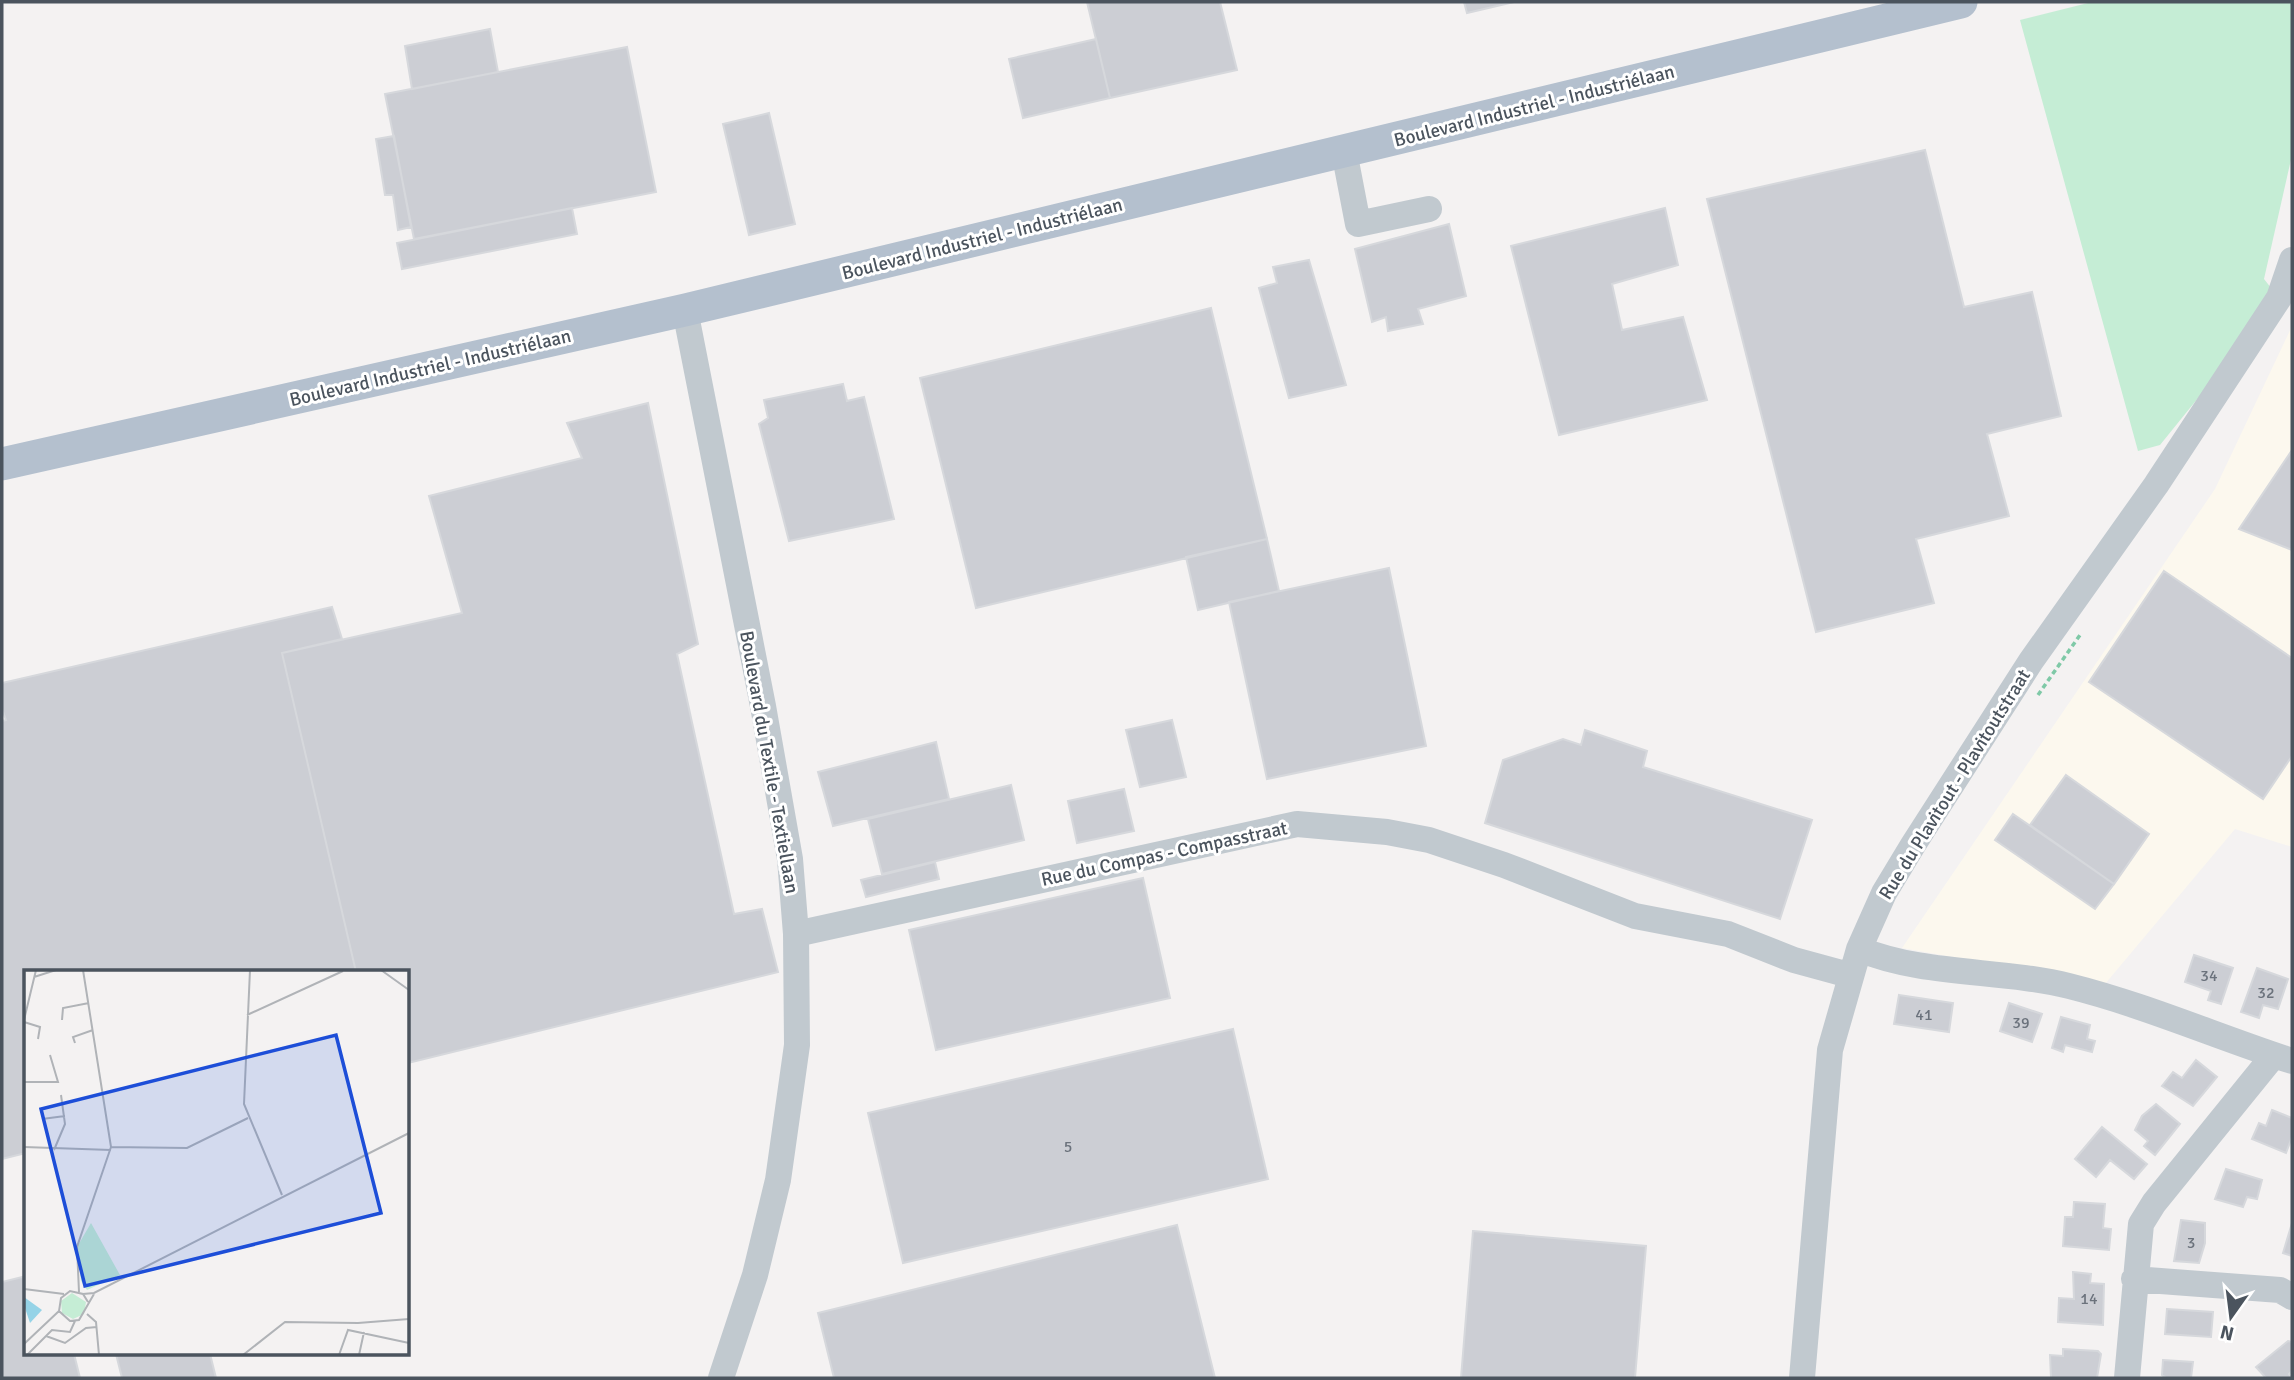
<svg xmlns="http://www.w3.org/2000/svg" width="2294" height="1380" font-family="Signika,sans-serif">
<rect width="100%" height="100%" fill="#f4f2f2"/>
<path fill="#fcf8ee" d="M2292,326v521l-57,-18 -130,155 -203,-36 313,-459z"/>
<path fill="#c5edd5" d="M2092,2h200v153l-28,124 15,19 -119,147 -22,6 -118,-431z"/>
<path fill="#ccced4" stroke="#d6d8dc" stroke-width="2" d="M1087,2h133l17,68 -127,28z
M1464,2h50l-47,11z
M490,29l8,43 -86,17 -7,-43z
M1096,39l14,59 -87,20 -14,-59z
M627,47l29,145 -242,47 -29,-145z
M769,113l26,111 -46,11 -26,-111z
M394,136l17,91 -13,3 -5,-35h-8l-9,-56z
M1925,150l39,157 68,-15 29,124 -74,18 22,82 -93,23 18,64 -118,29 -109,-433z
M572,208l5,26 -175,35 -5,-26z
M1665,208l13,57 -66,19 10,46 61,-13 24,83 -148,35 -48,-189z
M1449,224l17,72 -48,13 5,15 -35,7 -2,-14 -14,5 -17,-73z
M1309,260l37,125 -57,13 -30,-110 18,-5 -4,-16z
M1211,308l56,231 -291,69 -56,-230z
M843,384l4,17 17,-4 30,122 -105,22 -30,-117 9,-6 -4,-18z
M648,403l50,241 -21,10 57,260 28,-5 16,63 -370,91v-91h-52l-74,-319 180,-40 -33,-117 153,-38 -15,-35z
M2292,450v100l-53,-21z
M1267,539l12,52 -81,19 -12,-53z
M1389,568l37,178 -159,33 -38,-177z
M2164,571l128,87v98l-29,43 -174,-117z
M332,607l10,32 -60,14 74,319h-330v181l-24,6v-438l4,-1 -4,-11v-26z
M1172,720l14,57 -46,10 -14,-57z
M1585,730l62,21 -4,16 169,53 -32,99 -295,-96 18,-63 60,-21 18,6z
M936,742l13,57 -116,27 -15,-54z
M2066,775l83,59 -35,50 -84,-59z
M1011,785l13,55 -142,34 -14,-55z
M1124,789l10,42 -57,12 -9,-42z
M2013,814l101,70 -19,25 -100,-69z
M935,862l4,17 -73,18 -5,-17z
M1143,878l27,120 -234,52 -27,-120z
M2194,955l39,13 -12,36 -13,-4 3,-9 -26,-9z
M2257,968l31,11 -10,30 -15,-4 -4,13 -18,-6z
M1899,995l54,8 -4,29 -55,-8z
M2009,1003l33,11 -10,28 -32,-11z
M2061,1017l29,8 -3,14 8,2 -3,11 -27,-7 -2,7 -11,-4z
M1233,1029l35,150 -365,84 -35,-150z
M2196,1060l21,17 -24,29 -31,-20 11,-14 9,6z
M2156,1104l24,20 -25,31 -11,-9 4,-5 -13,-11 7,-14z
M2272,1110l20,8v19l-6,16 -34,-14 7,-16 7,3z
M2102,1127l45,37 -13,15 -24,-19 -14,17 -21,-18z
M2226,1169l36,11 -5,19 -10,-2 -4,10 -28,-8z
M2074,1202l31,2 -2,24 8,1 -2,21 -46,-4 2,-29h8z
M2181,1220l24,3v20l-6,20 -25,-2z
M2292,1223v33l-9,-3z
M1177,1225l38,153h-381l-16,-65z
M1473,1231l173,15 -11,132h-174z
M2073,1272l18,2 -1,9 14,1 -1,41 -45,-3 1,-24 15,1z
M26,1276v78h48l6,24h-78v-96z
M2167,1309l46,3 -2,25 -46,-3z
M2288,1341l4,1v29l-3,3 3,4h-26l-10,-11z
M2063,1349l35,2 3,3 -4,24h-46l-1,-23 13,1z
M116,1354h94l6,24h-94z
M2163,1360l30,2 -2,16h-25l-4,-3z"/>
<g fill="none" stroke-linecap="round" stroke-linejoin="round">
<path stroke="#7fc9a7" stroke-width="3.5" stroke-dasharray="5 3.5" stroke-linecap="butt" d="M2038,695l42,-60"/>
<path stroke="#c1c9cf" stroke-width="26" d="M1344,151l14,73 71,-15
M685,310l78,396 27,153 6,75 1,111 -19,135 -23,95 -34,103
M796,934l501,-110 90,8 42,8 75,25 131,51 93,18 66,26 55,15
M1859,949c65,27 142,20 210,37 76,19 149,51 223,75
M2134,1279l146,11 12,7
M1802,1378l28,-328 29,-101 25,-56 29,-48 118,-184 125,-176 123,-187 13,-38
M2127,1378l14,-154 13,-21 120,-148"/>
<path stroke="#b4c0ce" stroke-width="33" d="M2,464l683,-154 1276,-308"/>
</g>
<g text-anchor="middle" stroke-width="6" stroke-linejoin="round" paint-order="stroke">
<g font-size="16" fill="#6b727c">
<text x="2209" y="981">34</text>
<text x="2266" y="998">32</text>
<text x="1924" y="1020">41</text>
<text x="2021" y="1028">39</text>
<text x="1068" y="1152">5</text>
<text x="2191" y="1248">3</text>
<text x="2089" y="1304">14</text>
</g>
<g font-size="19" fill="#4b545e" stroke="#fff">
<text transform="translate(1534 105) rotate(-14)" y="7">Boulevard Industriel - Industriélaan</text>
<text transform="translate(982 238) rotate(-14)" y="7">Boulevard Industriel - Industriélaan</text>
<text transform="translate(430 367) rotate(-13)" y="7">Boulevard Industriel - Industriélaan</text>
<text transform="translate(770 762) rotate(80)" y="7">Boulevard du Textile - Textiellaan</text>
<text transform="translate(1954 784) rotate(-58)" y="7">Rue du Plavitout - Plavitoutstraat</text>
<text transform="translate(1164 853) rotate(-12)" y="7">Rue du Compas - Compasstraat</text>
</g>
</g>
<g transform="translate(24 970)">
<rect width="385" height="385" fill="#f4f2f2"/>
<path d="M67,253l29,52 -33,15 -6,-9 -4,-34zM48,323l14,9 -2,12 -11,5 -11,-6 -1,-12z" fill="#c5edd5"/>
<path d="M0,327l18,13 -12,13 -6,-18z" fill="#95d3e7"/>
<path fill="none" stroke="#b0b3b7" stroke-width="2" d="M226,0l-6,134 38,91M357,0l28,20M10,7l22,-7M223,45l96,-44M0,50l12,-50M38,50l1,-12 26,-5M0,52l16,5 -2,12M51,73l-2,-6 20,-7M0,112h34l-8,-27M18,149l23,-3M0,177l87,3M87,177l76,1 61,-30M30,180l11,-26 -4,-29M0,319l40,5M55,322l-2,-45 34,-100 -28,-177M59,324l11,-1 315,-160M64,332l-5,-8 -13,-3 -9,7 -2,13 11,10 9,-1 15,-26M63,344l9,8 3,33M22,366l19,7 21,-15 11,-1M0,374l35,-33M3,385l25,-25 18,2 5,-11M219,385l42,-33 73,1 51,-4M315,385l9,-25 61,13M335,385l5,-23"/>
<path fill="#1d4ed8" fill-opacity="0.15" stroke="#1d4ed8" stroke-width="3.5" d="M312,65l45,178 -296,73 -44,-177z"/>
<rect width="385" height="385" fill="none" stroke="#4b545e" stroke-width="3.5"/>
</g>
<rect width="2294" height="1380" fill="none" stroke="#4b545e" stroke-width="7"/>
<g transform="translate(2231 1317) rotate(194)" stroke="#ffffff" stroke-width="5" paint-order="stroke">
<path d="M0-5L12 26L0 18L-12 26Z" fill="#4b545e"/>
<text y="-10" font-size="19" font-weight="bold" text-anchor="middle" fill="#4b545e">N</text>
</g>
</svg>
